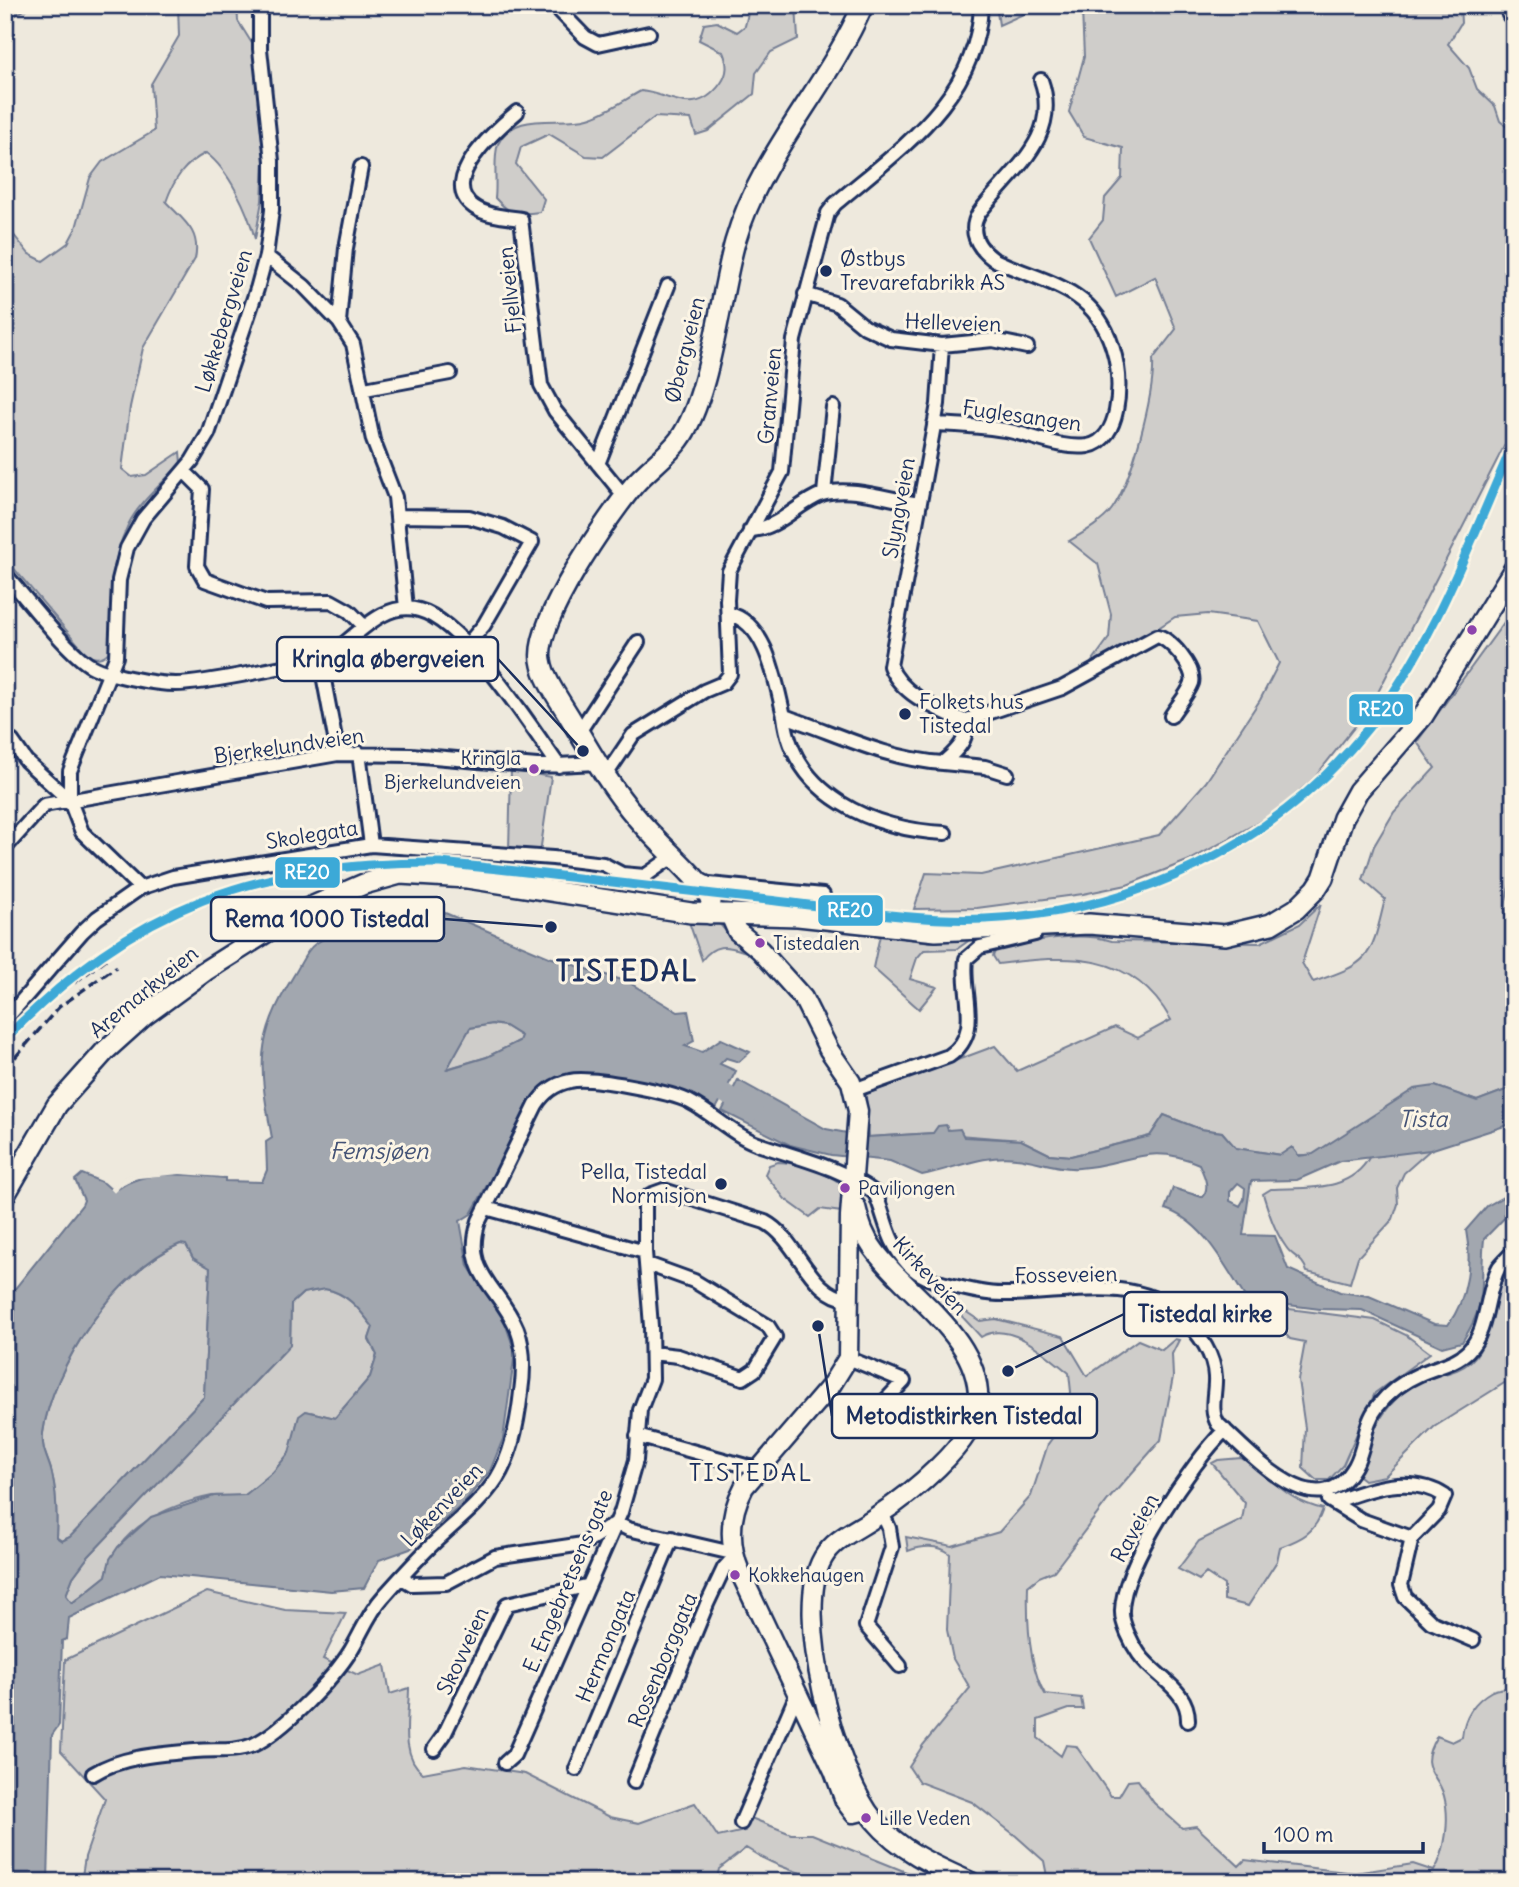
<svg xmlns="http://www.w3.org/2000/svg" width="1519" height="1887" font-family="Delius,sans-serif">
<rect width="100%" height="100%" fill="#eee9dd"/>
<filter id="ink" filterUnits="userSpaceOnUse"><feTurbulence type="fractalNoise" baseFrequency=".0143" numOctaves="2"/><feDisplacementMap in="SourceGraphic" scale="14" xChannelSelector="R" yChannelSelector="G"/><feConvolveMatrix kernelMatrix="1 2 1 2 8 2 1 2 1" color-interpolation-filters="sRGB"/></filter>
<g filter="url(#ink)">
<path fill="#cfcdca" stroke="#757e94" stroke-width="2" d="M5,5h28l-28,16z
M178,5h59l1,16 15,24 11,113 -2,43 -7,38c-7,-28 -26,-69 -49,-86 -22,11 -32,26 -40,49 18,19 35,29 29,57l-52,89 -13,59 -8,62 10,8 14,-2 34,-23 1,11c-17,19 -42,39 -53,62 -19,39 -18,80 -15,122 -8,10 -13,13 -25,9l-83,-98v-334l24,30 14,7 25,-18 8,-15 14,-50 12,-16 52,-31 -3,-47 28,-48z
M750,5h46l2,34 -27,13 -15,21 -2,21 -46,37 -12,4 -5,-16 -36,-2 -52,40 -17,-1 -37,-22 -28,13 -5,17 28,35 -4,13c-22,3 -30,3 -45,-14 2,-15 -2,-41 3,-54 15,-34 62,-18 90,-26 18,-5 36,-18 53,-27 30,3 54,28 80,-8 7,-10 7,-19 2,-31l-24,-12 5,-16 13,-2 20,10 8,-6z
M996,5h464l1,18 -13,21 21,24 8,21 18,17 5,15 7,6 7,-4v304l-143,279 -56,71 -42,37 -81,45 -65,26 -44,9 -106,14 -63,1 12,-36 55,2 178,-40 47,-53 54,-82 19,-37 -21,-42 -50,-7 -33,3 -41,27 -46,23 21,-29 2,-24 -13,-50 -29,-23c14,-8 34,-19 43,-32 20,-28 43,-117 41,-150l23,-30 -21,-52 -39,20 -27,-59 14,-18 2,-22 17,-20 1,-30 -39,-11 -15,-25 15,-55 -2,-47 -52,1 -31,14z
M1514,614v258c-15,39 -7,47 0,84 4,25 1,58 -3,83l3,3v45l-37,14 -42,-15 -122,69h-32l-46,-7 -13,-16 -22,-3 -36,-14 -14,21 -79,20 -22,-2 -28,-14 -88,-7 -65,4 -2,-43 129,-48 22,25 98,-44 23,11 33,-18c-39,-70 -103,-65 -173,-56l-5,-8 3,-7c37,-7 79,-19 116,-8l148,2 40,-19 21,-20 -19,59 11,19c59,-19 58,-25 72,-83l-22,-19 11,-34 20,-34 41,-44 -18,-26 88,-121z
M511,770l40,7 -11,76 -31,-3z
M689,922h29l25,29c-18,-6 -29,-7 -41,9z
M880,935l51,7 40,-3 -14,10 -33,1 -7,8 -7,21 27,8 -18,22 -46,-41z
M492,1024l13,2 16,10 -2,5 -32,16 -41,12 24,-41z
M1410,1148l20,2 -26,23 -7,15 1,16 -5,15 -35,38 -8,26 -43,-11c-4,-15 -14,-14 -21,-25 -12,-17 -17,-34 -23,-53l8,-5c38,-2 79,4 99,-33z
M778,1162c19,0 46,10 62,21l2,29 -22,-3 -10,8 -25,-18 -20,-25 4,-9z
M180,1244h6l7,14 17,10 -6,129 -134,140 -9,4 -5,-3c1,-21 1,-44 -4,-64 -3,-15 -11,-23 -9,-41 9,-67 74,-163 137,-189z
M1514,1274v103l-80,50 -49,49 -21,4 -5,-4c10,-41 25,-80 68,-97 15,-6 31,-6 44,-18 24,-23 16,-59 33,-85z
M325,1289c23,4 35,21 48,38l-4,12 8,15 -7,23 -35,41 -29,-7c-13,9 -9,24 -15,38 -6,13 -33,41 -46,46 -10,3 -23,0 -33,1 -44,9 -96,32 -106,80l-34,27 -6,-8 7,-18 15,-20 202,-212 1,-41 12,-11z
M1258,1305l117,15 31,15 24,18 -55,40 -32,72 -14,15h-13l-13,-12 2,-40 -7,-48 7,-38 -15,-3z
M962,1309l18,12 16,-2 67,17 24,40 51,-36 24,10 13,-11 4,1 -7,14 1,23 -12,63 -53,60 -54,71 -15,6 -11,9c-1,33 0,79 17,108l36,4 2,11h-14l-31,11v18l23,18 5,-11 10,1 35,50h8l9,-15 10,-1 16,23 28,25 14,-2 43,40 6,-6 110,13 58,-9 21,7c12,-19 16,-53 10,-75 -6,-24 -28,-26 -7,-60l15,6 10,-5c2,-20 12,-36 30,-46 7,-3 15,-2 22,-6v197h-470l3,-6 -3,-15 -28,-25 -44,-34 -53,-20 -10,-15 14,-22 47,-57 -17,-29 -6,-29 3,-76c-12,-10 -28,-8 -42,-3l-2,-14 46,9 47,-14 32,-36 17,-52 18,-25 5,-27 -2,-19c-22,-17 -59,-54 -88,-36l-25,-27z
M1241,1458c33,19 41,41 82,51 -8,24 -21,30 -43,38l-3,14 -29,45 -24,-6v-15l-18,-12 -7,7 -21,-11 21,-28 43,-21 3,-17 -33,-40 6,-3z
M207,1592l78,18 61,3 -23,46 35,16 27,-10 5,29 19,-6c0,27 -10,67 14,85l43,-8 59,9 85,43 29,6 56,-20 23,34 27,-6 6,-13 40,16h21l119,48c-68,0 -126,5 -185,-34l-27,21 -3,13h-635l4,-25 20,-58 -44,-48 4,-91z"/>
<path fill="#a2a7af" stroke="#6c778f" stroke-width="2" fill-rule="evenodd" d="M431,907l118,50 79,25 50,30 10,-1 6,30 -9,5 17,6 19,-13 29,13 -11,10 -13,-4 -6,6 16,7 -20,38 -29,-16 -101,-18 -27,1 -17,10 -71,128 -11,7 8,45 35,51 12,35 -12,87 -13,32 -28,34 -52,44 -31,11 -15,28 -33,3 -171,-17 -91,44 -2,21 -5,2 -3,84 -7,10 -4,147h-43v-581l77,-96 2,-5 -9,-20 7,-6 22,9 10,9c28,-25 75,-17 111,-14v3l37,1 5,-12 -1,-28 6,-4c-13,-71 -18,-98 22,-163 6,-9 12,-25 21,-31 34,-23 76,-31 116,-37zM492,1024l13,2 16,10 -2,5 -32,16 -40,12 23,-41zM180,1244l6,1 7,13 17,10 -6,129 -134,140 -8,4 -6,-4c1,-20 1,-44 -4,-63 -3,-15 -11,-23 -9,-41 9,-67 74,-163 137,-189zM325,1289c23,4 35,21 48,38l-4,12 8,16 -7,22 -35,41 -29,-7 -7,5 -10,37 -16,19 -28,23 -31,1 -63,21 -33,30 -8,12 -4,17 -34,27 -6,-8 7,-18 15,-20 202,-212 1,-41 12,-11z
M738,1080l88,49 42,8 65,-4 5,-7 8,-1 2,5 12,-1 4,8 57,3 28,14 22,2 79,-20 14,-21 36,14 22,3 14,16 44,7 12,-8 7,9 14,-2 101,-65 21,-3 42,15 37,-14v36l-84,27 -90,11 -43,19 -46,1 -8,54 32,1 13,33 52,23 29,4 65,28 14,1c20,-27 24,-63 18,-95l21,-24 27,-15v17l-30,31c-5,47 6,59 -22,103l-20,5 -80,-37 -42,-1 -73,-9c-22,-33 -42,-78 -82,-91l8,-21 29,9c9,-9 2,-22 -3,-33 -51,-23 -71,1 -120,4 -20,2 -42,-8 -63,-10 -33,-4 -62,11 -94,17l-32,-14 -59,-6 -41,-10 -68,-34zM1238,1183l7,5 -1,11 -4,7 -10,-5v-9z"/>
<path fill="#eee9dd" d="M180,1171l44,3 -1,3 -43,-3 -52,5 -14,14 -4,-4 17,-13z"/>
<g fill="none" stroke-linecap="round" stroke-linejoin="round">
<path stroke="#a2a7af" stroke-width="19" d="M724,1093l29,18"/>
<g stroke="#1b2f5e" stroke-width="18">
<path id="street" d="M554,5l31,32 13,7 51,-11
M1509,15l5,-9
M517,112c-19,16 -81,69 -43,95 13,9 33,10 47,12l20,166 14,26 70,86
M266,256l38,30 35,36 14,22 20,96 22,57 11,111
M805,294l32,10 28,23 26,12 51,6 51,-5 34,7
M339,322l7,-74 15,-81
M365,389l85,-16
M934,424c23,1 47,2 70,6 26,4 57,20 84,16 17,-3 25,-20 28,-35 8,-41 -4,-91 -40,-115 -25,-17 -56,-23 -83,-37 -16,-12 -25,-28 -14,-46 31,-42 83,-75 62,-133
M598,464l70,-178
M184,471l18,18 -5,77 8,14 61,22 65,-1 18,10 15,15
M824,493l9,-86
M398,516l71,1 34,10 29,15 -48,83 -17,20
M750,530c29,-1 46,-26 72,-36 28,-9 69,6 97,10
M5,574c20,23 60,75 83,90 16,11 67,20 88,20 22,0 140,-21 156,-31 25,-17 52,-53 87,-43 46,12 112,117 140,156
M728,614c39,7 48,70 56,102 54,18 101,43 159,47 12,-11 28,-24 21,-42 -26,-12 -63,-26 -74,-55l48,-262 4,-59
M320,659l18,95
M784,716c9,79 89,114 161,117
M964,721l98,-33 95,-52c13,2 39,33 35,47 -4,11 -15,23 -21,33
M579,732l59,-90
M5,742l7,-1 14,20 44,40 12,31 58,56
M359,753l12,92
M943,763l42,4 22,7
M606,775l27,-40 71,-44 19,-8 7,-9 -3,-74 2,-29 53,-99 12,-132 34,-127 7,-9c63,-54 143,-105 146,-199
M70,801v-30l46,-114 3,-77 8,-32 16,-29 49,-58 16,-27 49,-145 9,-33 6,-46v-49l-12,-112v-44
M5,848l39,-43 294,-51 73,1 126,11 60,-3
M699,883l124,12
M5,1020l77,-88 15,-14 43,-30 33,-11 198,-32 182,13 50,6 19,10 23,2 27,-19
M854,1090l95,-34c35,-24 12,-62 17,-97l14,-12 55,-13 3,-7
M486,1208l159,44
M647,1264l47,17 74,45 7,11 -20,33 -12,8 -65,-22 -26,-3
M826,1393l12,10 15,26 11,-6 40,-42 -56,-23
M637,1436l120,33
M1329,1500l32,20 51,18
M1335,1502c33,-13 76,-28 110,-6l-6,14 -27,28 -11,47 4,12 26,25 42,18
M882,1513l7,15 3,19 -26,79 34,40
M402,1578l10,6 34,-1 49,-26 88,-13 33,-21 12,6 104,24
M1188,1721c1,-32 -32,-43 -49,-67 -7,-10 -18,-31 -17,-44 1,-46 70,-148 103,-180
M434,1749l10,-14 63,-131 79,-18
M505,1763l9,-8 107,-243 15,-52 4,-50 12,-31 -1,-53 -6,-74v-49l5,-8 14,-5 101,32c34,18 44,75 86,78
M576,1769l96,-231
M93,1774c29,-18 69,-20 102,-23 20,-2 39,2 58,-6 29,-13 81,-67 98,-95 11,-18 18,-38 33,-54 16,-18 33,-37 51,-54 21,-20 46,-39 62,-64 15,-24 21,-58 24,-86 3,-21 4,-43 -4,-63 -18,-43 -55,-56 -38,-108l57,-116c8,-13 19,-21 34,-24 19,-5 102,11 120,21 23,12 43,33 68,42 40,14 83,23 117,49 12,28 11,46 33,71 12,13 26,17 42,21 18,5 35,9 53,9 55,2 128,-22 176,20 17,16 35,38 36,63 1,14 -6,34 3,47 32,28 99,108 137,42 11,-19 8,-42 23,-60 10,-13 26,-25 42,-32 15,-7 35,-10 48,-23 21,-21 17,-58 31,-84 4,-5 10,-11 15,-16
M634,1782l73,-178 17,-36 10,-11
M741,1823l55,-127"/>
</g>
<g stroke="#1b2f5e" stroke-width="23">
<path id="secondary" d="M730,915l7,16 23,19 43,48 26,52 22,32 7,29 -8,105 -2,142 -18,29 -86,100c-15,28 -16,56 -4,85l94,199 11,30 9,12 12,-3
M856,1207c4,16 8,30 19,44 34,46 108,87 103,154 -3,38 -70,91 -101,111 -18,13 -43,22 -54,42 -31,53 13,216 51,262 26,31 61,46 97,62"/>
</g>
<g stroke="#1b2f5e" stroke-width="24">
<path id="primary" d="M710,914l1,-13 -6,-15 -6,-3c-20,-23 -43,-42 -62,-65 -27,-31 -47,-67 -68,-102 -10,-17 -25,-36 -28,-56 -7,-38 68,-145 93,-175 14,-16 32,-28 45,-45 31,-41 41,-145 56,-198 26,-89 92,-154 128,-237
M5,1195l52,-90 49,-55 39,-35 60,-44 90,-57 69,-30 36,-10 67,4 224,35 107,3 138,15 153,-7 136,11 46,-11 25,-15 20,-20 7,-11 20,-60 15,-27 65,-75 91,-147"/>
</g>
<use href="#street" stroke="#fcf5e5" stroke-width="12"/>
<use href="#secondary" stroke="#fcf5e5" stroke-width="18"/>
<use href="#primary" stroke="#fcf5e5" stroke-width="19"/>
<path stroke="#1b2f5e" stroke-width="3.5" stroke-dasharray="10 5" stroke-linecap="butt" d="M74,983l36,-27
M5,1069l54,-62 57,-40"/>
<g stroke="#fcf5e5" stroke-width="14">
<path id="rail-1" d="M5,1039c130,-134 251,-177 436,-176 109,11 218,25 327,37 72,8 145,22 217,19 147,-6 291,-74 383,-191 66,-84 103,-189 146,-286"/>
</g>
<use href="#rail-1" stroke="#3ca9d7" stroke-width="9"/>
</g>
</g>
<g fill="#1b2f5e" stroke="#fcf5e5" stroke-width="2.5">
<circle cx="826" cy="271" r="7"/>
<circle cx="905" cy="714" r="7"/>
<circle cx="721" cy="1184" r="7"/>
</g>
<g fill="#8e44ad" stroke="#fcf5e5" stroke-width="2.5">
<circle cx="1472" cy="630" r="6"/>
<circle cx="534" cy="769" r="6"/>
<circle cx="760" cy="943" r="6"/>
<circle cx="845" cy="1188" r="6"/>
<circle cx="735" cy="1575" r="6"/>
<circle cx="866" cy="1818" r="6"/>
</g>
<g text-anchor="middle" stroke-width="6" stroke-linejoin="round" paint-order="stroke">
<g font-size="19" fill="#1b2f5e" stroke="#fcf5e5" text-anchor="start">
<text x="521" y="765" text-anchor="end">Kringla<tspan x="521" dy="24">Bjerkelundveien</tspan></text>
<text x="773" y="950">Tistedalen</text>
<text x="858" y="1195">Paviljongen</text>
<text x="748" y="1582">Kokkehaugen</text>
<text x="879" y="1825">Lille Veden</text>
</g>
<g font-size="21" fill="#1b2f5e" stroke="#fcf5e5" text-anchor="start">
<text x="840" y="266">Østbys<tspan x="840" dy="24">Trevarefabrikk AS</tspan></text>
<text x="919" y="709">Folkets hus<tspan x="919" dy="24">Tistedal</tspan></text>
<text x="707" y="1179" text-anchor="end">Pella, Tistedal<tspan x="707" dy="24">Normisjon</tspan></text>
</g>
<g font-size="21" fill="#1b2f5e" stroke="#fcf5e5">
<text transform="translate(510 290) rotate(-96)" y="7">Fjellveien</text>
<text transform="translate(224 321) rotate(-73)" y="7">Løkkebergveien</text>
<text transform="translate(953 323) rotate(2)" y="7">Helleveien</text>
<text transform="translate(685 350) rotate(-76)" y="7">Øbergveien</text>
<text transform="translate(770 396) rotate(-85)" y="7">Granveien</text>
<text transform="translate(1022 416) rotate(8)" y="7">Fuglesangen</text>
<text transform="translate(899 508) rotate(-80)" y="7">Slyngveien</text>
<text transform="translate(289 746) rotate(-8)" y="7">Bjerkelundveien</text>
<text transform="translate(312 835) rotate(-9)" y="7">Skolegata</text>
<text transform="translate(144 992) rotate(-39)" y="7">Aremarkveien</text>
<text transform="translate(1066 1275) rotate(-1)" y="7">Fosseveien</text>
<text transform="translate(930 1276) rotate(47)" y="7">Kirkeveien</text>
<text transform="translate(442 1505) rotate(-46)" y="7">Løkenveien</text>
<text transform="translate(1135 1528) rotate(-61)" y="7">Raveien</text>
<text transform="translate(568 1581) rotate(-67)" y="7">E. Engebretsens gate</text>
<text transform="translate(606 1646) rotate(-67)" y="7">Hermongata</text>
<text transform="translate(463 1651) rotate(-65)" y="7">Skovveien</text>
<text transform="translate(663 1660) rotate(-67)" y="7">Rosenborggata</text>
</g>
<g font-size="23" font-style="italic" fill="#445376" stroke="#fcf5e5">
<text x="1423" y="1127">Tista</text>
<text x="379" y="1159">Femsjøen</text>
</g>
<g font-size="24" letter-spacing="2" fill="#1b2f5e" stroke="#fcf5e5">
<text x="751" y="1481">TISTEDAL</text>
</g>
<g font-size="28" font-weight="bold" letter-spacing="2" fill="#1b2f5e" stroke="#fcf5e5">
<text x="627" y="981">TISTEDAL</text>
</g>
</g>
<path fill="none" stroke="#1b2f5e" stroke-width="2.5" d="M583 751L498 659M551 927L444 919M1008 1371L1124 1314M818 1326L832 1416"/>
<g fill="#1b2f5e" stroke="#fcf5e5" stroke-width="2.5">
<circle cx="583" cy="751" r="7"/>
<circle cx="551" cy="927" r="7"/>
<circle cx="1008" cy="1371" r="7"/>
<circle cx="818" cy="1326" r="7"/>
</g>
<g fill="#fcf5e5" stroke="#1b2f5e" stroke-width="2.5">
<rect x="277" y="637" width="221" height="44" rx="7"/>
<rect x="211" y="897" width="233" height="44" rx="7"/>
<rect x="1124" y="1292" width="163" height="44" rx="7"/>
<rect x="832" y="1394" width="265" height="44" rx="7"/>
</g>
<g font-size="23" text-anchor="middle" font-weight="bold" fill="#1b2f5e">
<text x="388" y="667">Kringla øbergveien</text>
<text x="327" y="927">Rema 1000 Tistedal</text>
<text x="1205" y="1322">Tistedal kirke</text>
<text x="964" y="1424">Metodistkirken Tistedal</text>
</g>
<g stroke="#fcf5e5" stroke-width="2.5">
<rect x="1348" y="693" width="66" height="33" rx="7" fill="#3ca9d7"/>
<rect x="274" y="856" width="67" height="33" rx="7" fill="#3ca9d7"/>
<rect x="817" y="894" width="67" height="33" rx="7" fill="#3ca9d7"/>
</g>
<g font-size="19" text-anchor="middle" font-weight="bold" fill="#fff">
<text x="1381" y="716">RE20</text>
<text x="307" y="879">RE20</text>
<text x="850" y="917">RE20</text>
</g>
<rect width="1519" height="1887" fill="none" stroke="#fcf5e5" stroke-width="28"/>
<rect x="14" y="14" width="1491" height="1859" fill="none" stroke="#1b2f5e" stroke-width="2.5" filter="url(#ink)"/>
<path d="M1264 1842v10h159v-10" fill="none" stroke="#1b2f5e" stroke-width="3.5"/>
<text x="1274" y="1842" font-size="21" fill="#1b2f5e" stroke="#fcf5e5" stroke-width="5" paint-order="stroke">100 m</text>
</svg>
